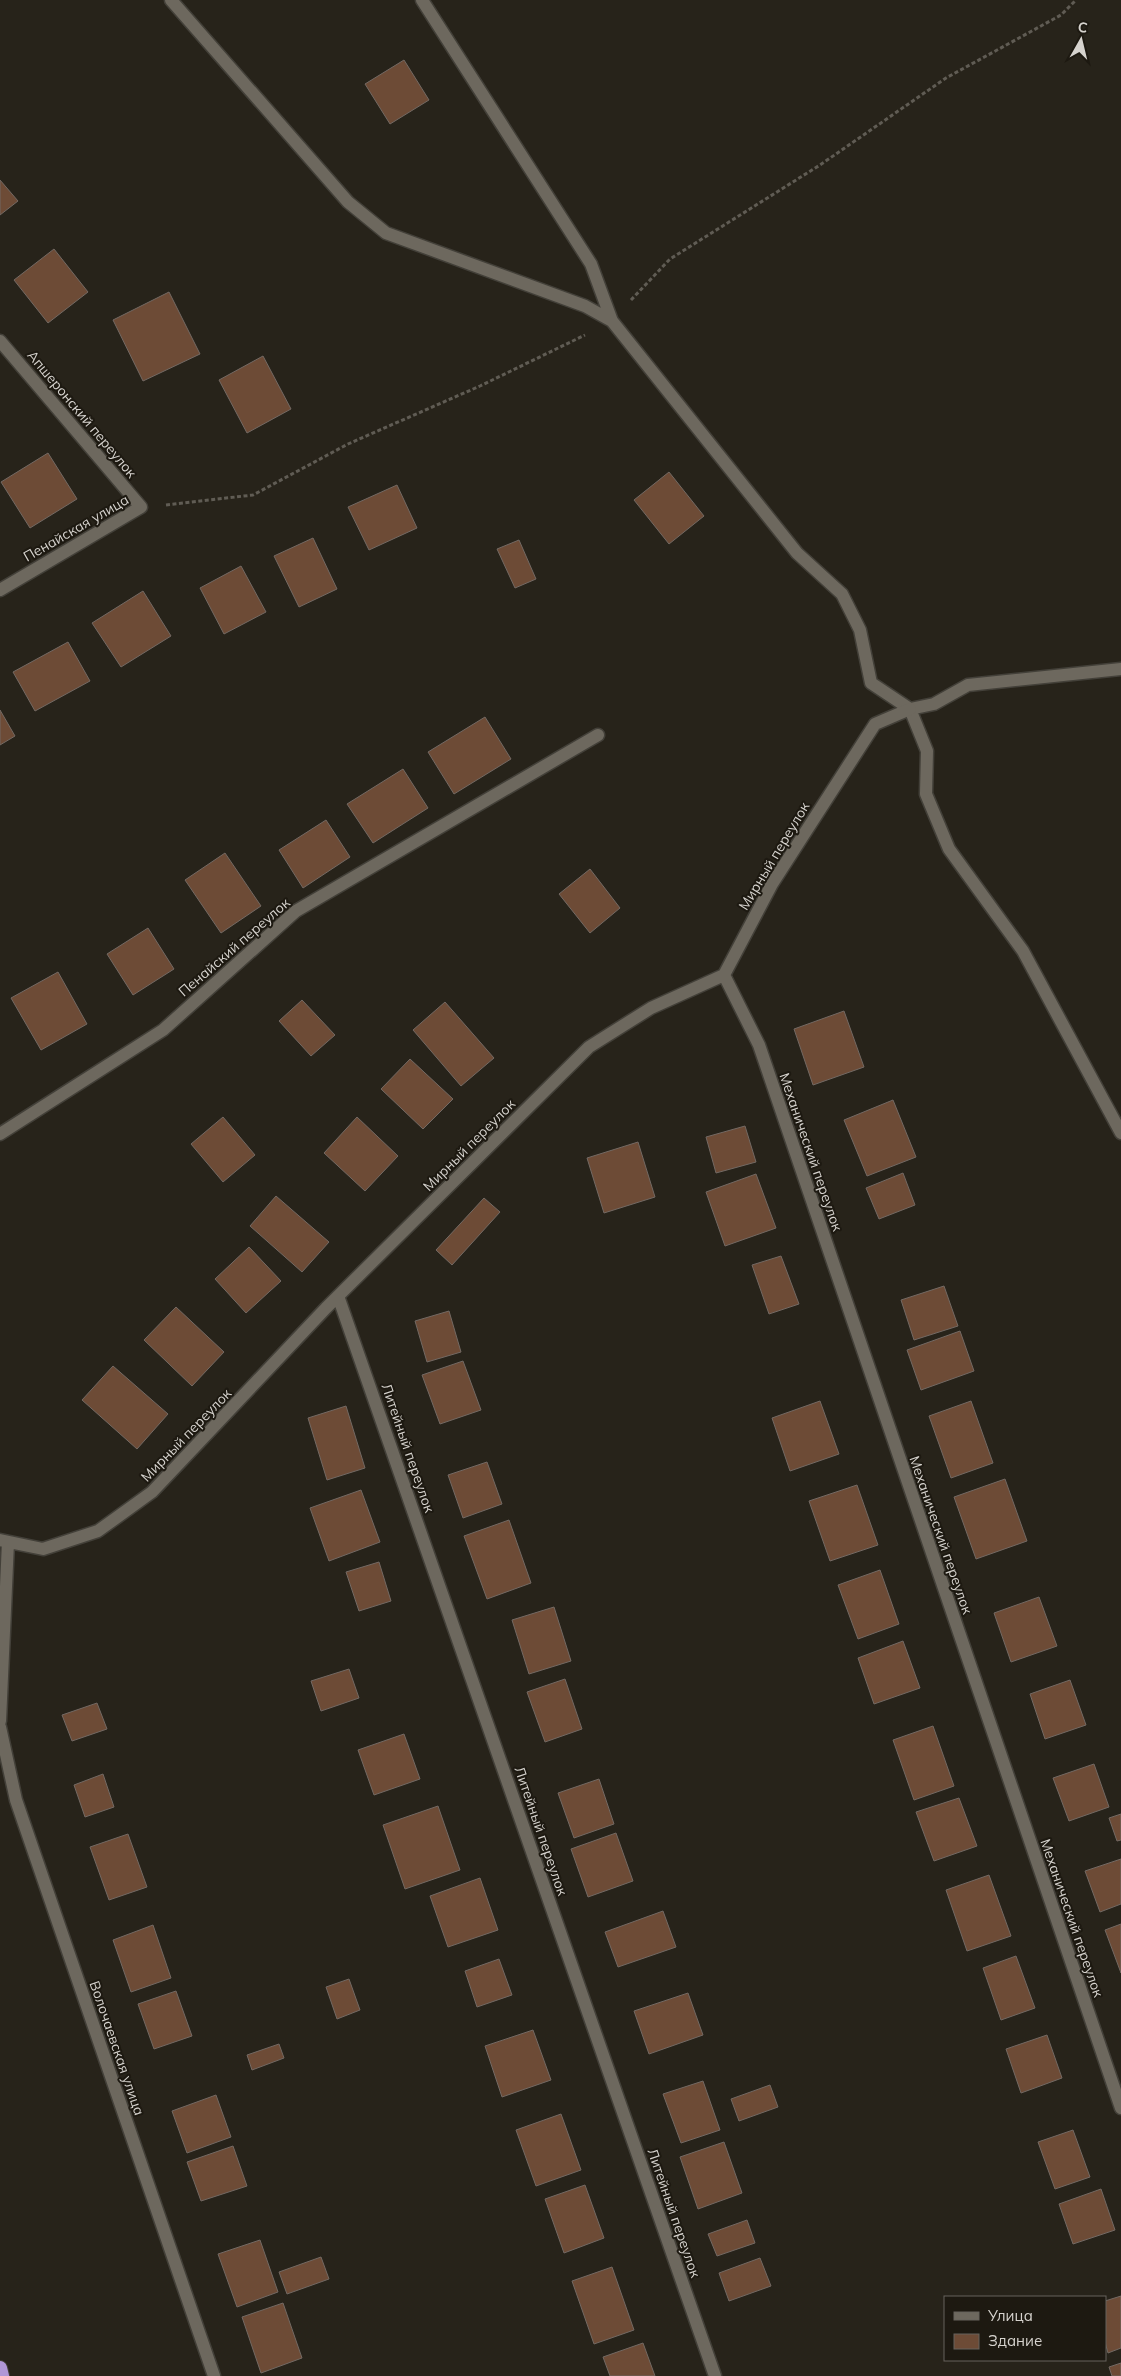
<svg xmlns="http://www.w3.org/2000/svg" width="1121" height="2376" font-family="Mulish,sans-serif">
<rect width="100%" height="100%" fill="#27231a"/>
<path fill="#6d4b36" stroke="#736963" d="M404,60l25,40 -39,24 -25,-40z
M0,180l18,21 -18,14z
M54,249l34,43 -40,31 -34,-43z
M169,292l31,62 -57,27 -30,-61z
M263,356l28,53 -44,24 -28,-53z
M48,453l29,46 -47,29 -29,-46z
M669,472l35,44 -35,28 -35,-44z
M397,485l20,43 -48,22 -21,-43z
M313,538l24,51 -38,18 -25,-51z
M519,540l17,39 -21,9 -18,-39z
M241,566l25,46 -42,22 -24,-46z
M143,591l28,45 -50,31 -29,-44z
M68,642l22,39 -55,30 -22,-39z
M0,710l15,26 -15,9z
M485,717l26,42 -57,35 -26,-42z
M403,769l25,39 -55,35 -26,-39z
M326,820l24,37 -47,31 -24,-38z
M225,853l36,53 -40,27 -36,-53z
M590,869l30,39 -30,25 -31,-39z
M148,928l26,41 -41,26 -26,-41z
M58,972l29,52 -46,26 -30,-52z
M302,1000l33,35 -24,21 -32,-35z
M445,1002l49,56 -33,28 -48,-56z
M844,1011l20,56 -51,18 -19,-56z
M410,1059l43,40 -30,30 -42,-40z
M893,1100l23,57 -49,19 -23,-56z
M223,1117l32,38 -32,27 -32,-38z
M357,1117l41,39 -33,35 -41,-38z
M745,1126l11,36 -40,11 -10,-36z
M638,1142l17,55 -51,16 -17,-55z
M903,1173l12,32 -36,14 -13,-31z
M756,1174l20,54 -51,18 -19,-54z
M276,1196l53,46 -27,30 -52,-46z
M484,1198l16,14 -48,53 -16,-15z
M249,1247l32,34 -35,32 -31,-34z
M781,1256l18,48 -30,10 -17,-49z
M944,1286l14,40 -44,14 -13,-40z
M176,1307l48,45 -32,34 -48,-46z
M449,1311l12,41 -34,10 -12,-41z
M960,1331l14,40 -53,19 -14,-40z
M463,1361l18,49 -41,14 -18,-49z
M113,1366l55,48 -31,35 -55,-49z
M820,1401l19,53 -49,17 -18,-53z
M971,1401l22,62 -42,15 -22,-62z
M346,1406l19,62 -38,12 -19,-62z
M487,1462l15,42 -39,14 -15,-43z
M1005,1479l22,62 -51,18 -22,-62z
M857,1485l21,60 -48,16 -21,-60z
M361,1490l19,52 -51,19 -19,-53z
M509,1520l22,63 -44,16 -23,-63z
M379,1562l12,39 -32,10 -13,-39z
M880,1570l19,54 -41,15 -20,-54z
M1039,1597l18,49 -46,16 -17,-49z
M554,1607l17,54 -42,13 -17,-54z
M903,1641l17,47 -46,16 -16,-46z
M349,1669l10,29 -38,13 -10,-30z
M565,1679l17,50 -37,13 -18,-50z
M1070,1680l16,45 -41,14 -15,-45z
M97,1703l10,26 -35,12 -10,-26z
M933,1726l21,60 -40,14 -21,-60z
M404,1734l16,45 -46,16 -16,-45z
M1094,1764l15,43 -40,14 -16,-43z
M103,1774l11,33 -29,10 -11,-32z
M599,1779l15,45 -40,14 -16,-45z
M959,1798l18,48 -43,15 -18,-49z
M438,1806l22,64 -55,19 -22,-64z
M1121,1814v26l-4,1 -8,-23z
M616,1833l17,48 -45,16 -17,-48z
M128,1834l19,53 -38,13 -19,-53z
M1121,1859v45l-21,8 -15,-41z
M989,1875l22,61 -44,15 -21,-61z
M480,1878l18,52 -50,17 -18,-51z
M663,1911l13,36 -58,20 -13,-35z
M1121,1924v49l-16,-43z
M153,1925l18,53 -40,14 -18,-52z
M1016,1956l19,52 -34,12 -18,-52z
M499,1959l13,36 -35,12 -12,-36z
M349,1979l11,31 -23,9 -11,-32z
M176,1991l16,45 -38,13 -16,-45z
M688,1993l15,42 -54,19 -15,-43z
M533,2030l18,50 -49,17 -17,-51z
M1047,2035l15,43 -41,15 -15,-44z
M279,2044l5,14 -32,12 -5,-15z
M703,2081l17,49 -39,13 -18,-49z
M770,2085l8,22 -39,14 -8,-22z
M216,2095l15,42 -44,16 -15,-42z
M561,2114l20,56 -45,16 -20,-56z
M1073,2130l17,47 -35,12 -17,-47z
M724,2142l18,51 -44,16 -18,-52z
M233,2146l14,40 -46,15 -14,-39z
M585,2185l19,53 -40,15 -19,-54z
M1101,2189l14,41 -42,14 -14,-40z
M747,2220l8,23 -38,13 -9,-22z
M260,2240l18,52 -41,15 -19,-53z
M321,2257l8,22 -42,15 -8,-22z
M760,2258l11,28 -42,15 -10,-28z
M612,2267l22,63 -40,14 -22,-63z
M1121,2296v52l-13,5 -3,-11v-41z
M283,2303l19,55 -41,15 -19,-56z
M643,2343l12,33h-45l-7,-19z
M1121,2363v13h-9l-3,-9z"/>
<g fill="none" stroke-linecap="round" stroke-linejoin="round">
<g stroke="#434039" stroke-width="15">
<path id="service" d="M171,0l177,202 38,31 199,73 27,15
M422,0l169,264 21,57 185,232 45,41 18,36 11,53 39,26 17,42 -1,43 23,55 74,102 98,182
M910,709l24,-5 34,-19 153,-16"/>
</g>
<g stroke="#434039" stroke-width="15">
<path id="minor" d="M0,341l141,166 -141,83
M724,975l35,70 362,1063
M0,1134l163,-104 133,-119 302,-176
M338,1296l377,1080
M0,1540l43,9 55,-18 54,-39 174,-184 263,-261 62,-39 73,-33 48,-91 103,-160 35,-15
M0,1721l8,-179
M0,1727l16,73 198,576"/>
</g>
<g stroke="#434039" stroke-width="16">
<path id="trunk" d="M0,2368l2,8"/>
</g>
<path stroke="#605c54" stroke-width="3" stroke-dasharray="4 2.5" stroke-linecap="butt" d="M631,300l39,-41 150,-94 126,-87 115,-63 15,-15
M166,505l87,-10 95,-51 132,-58 105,-51"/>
<use href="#service" stroke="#6d685e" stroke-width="12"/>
<use href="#minor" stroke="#6d685e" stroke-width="12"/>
<use href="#trunk" stroke="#b097d6" stroke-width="14"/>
</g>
<g text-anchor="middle" stroke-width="4" stroke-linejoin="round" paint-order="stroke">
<g font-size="14" fill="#d6d3ce" stroke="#1d1911">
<text transform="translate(82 414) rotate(50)" y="5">Апшеронский переулок</text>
<text transform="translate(76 528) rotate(-30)" y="5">Пенайская улица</text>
<text transform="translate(774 856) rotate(-59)" y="5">Мирный переулок</text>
<text transform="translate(234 947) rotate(-41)" y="5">Пенайский переулок</text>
<text transform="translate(469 1145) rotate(-45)" y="5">Мирный переулок</text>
<text transform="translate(811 1152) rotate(71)" y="5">Механический переулок</text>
<text transform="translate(186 1435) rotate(-46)" y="5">Мирный переулок</text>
<text transform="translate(408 1448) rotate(71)" y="5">Литейный переулок</text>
<text transform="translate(941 1535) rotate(71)" y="5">Механический переулок</text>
<text transform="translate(541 1831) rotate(71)" y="5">Литейный переулок</text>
<text transform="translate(1072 1918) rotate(71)" y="5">Механический переулок</text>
<text transform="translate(117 2048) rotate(71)" y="5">Волочаевская улица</text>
<text transform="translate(674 2213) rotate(71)" y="5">Литейный переулок</text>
</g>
</g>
<rect x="944" y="2296" width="162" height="65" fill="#1d1911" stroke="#67635d"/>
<rect x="954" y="2312" width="25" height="8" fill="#6d685e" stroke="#67635d"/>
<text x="988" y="2321" font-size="15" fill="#d6d3ce">Улица</text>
<rect x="954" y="2334" width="25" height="15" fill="#6d4b36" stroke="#67635d"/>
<text x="988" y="2346" font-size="15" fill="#d6d3ce">Здание</text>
<g transform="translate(1081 40) rotate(8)" stroke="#1d1911" stroke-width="4" paint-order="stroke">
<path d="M0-4L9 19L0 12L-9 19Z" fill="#d6d3ce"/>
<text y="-8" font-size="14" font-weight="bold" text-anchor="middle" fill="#d6d3ce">С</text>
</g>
</svg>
